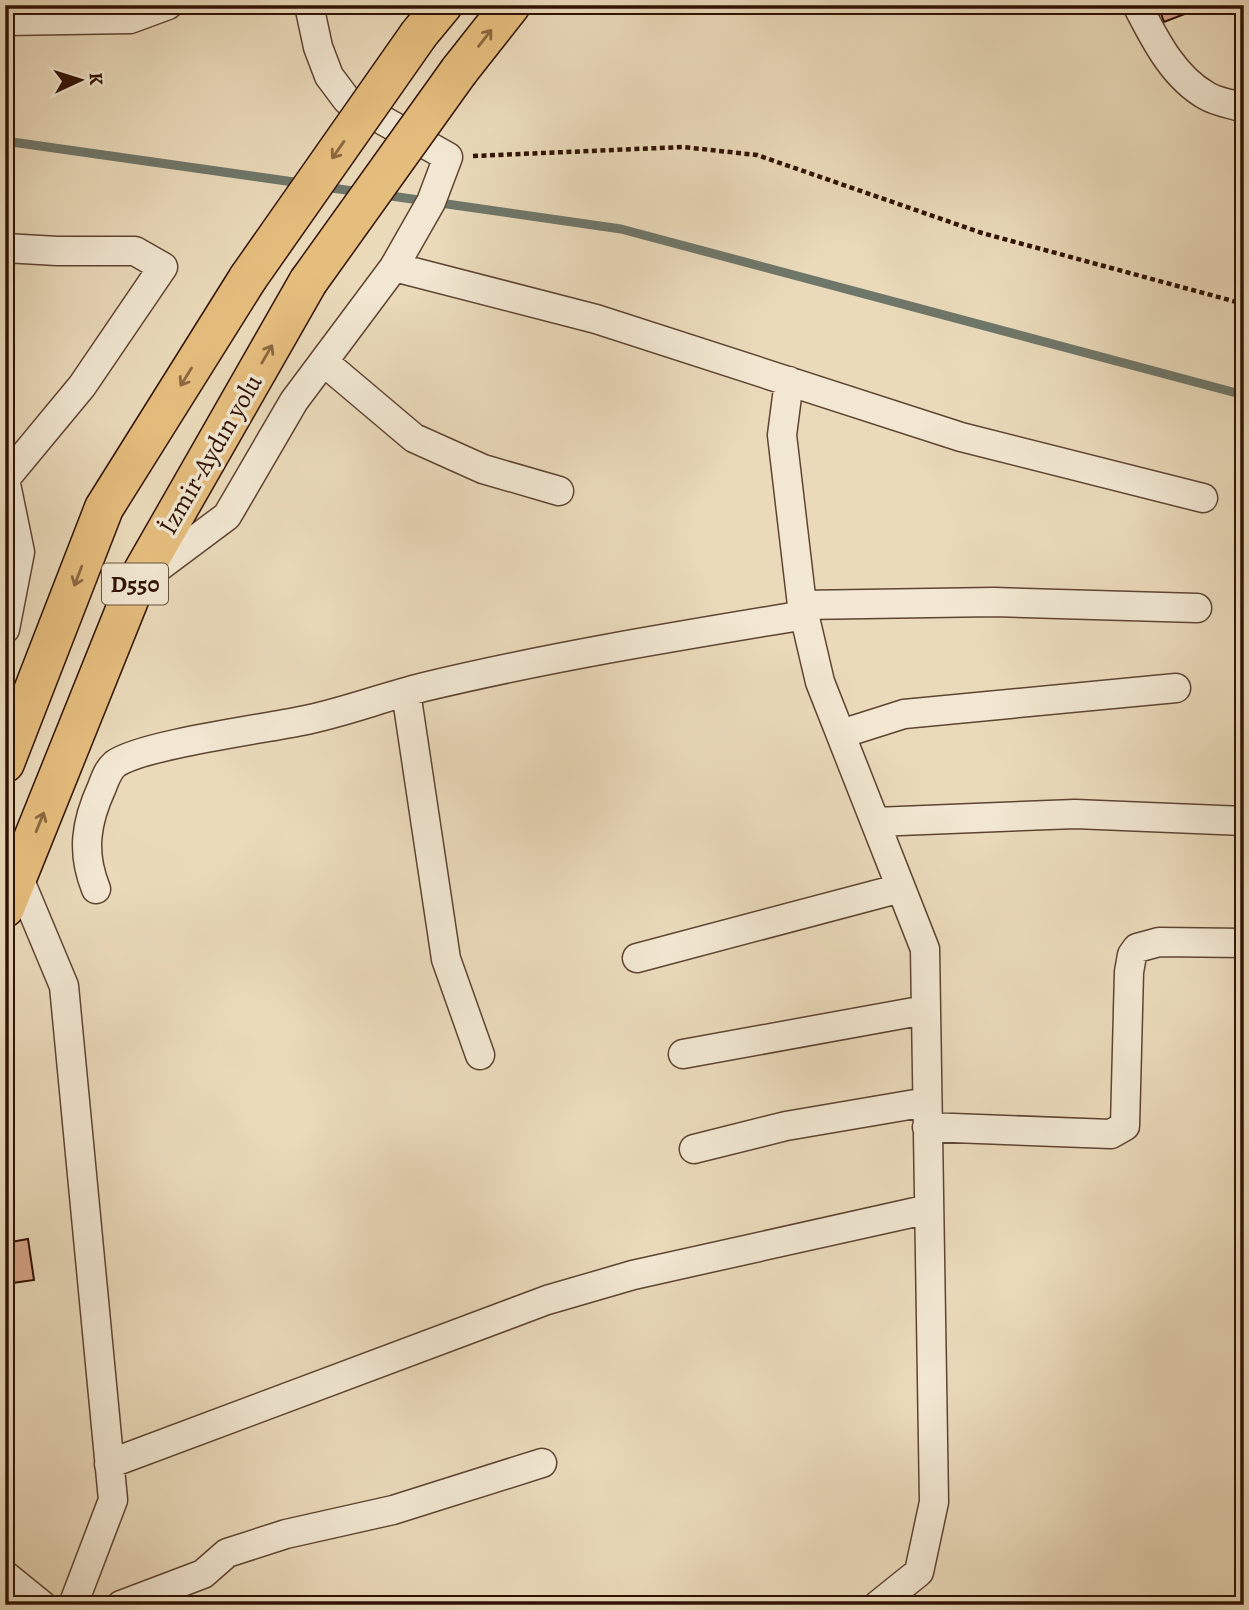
<svg xmlns="http://www.w3.org/2000/svg" width="1249" height="1610" font-family="Alegreya,serif">
<rect width="100%" height="100%" fill="#eadaba"/>
<filter id="stains"><feTurbulence type="fractalNoise" baseFrequency=".00286" numOctaves="4"/><feColorMatrix values="0 0 0 0 .2 0 0 0 0 .09 0 0 0 0 .02 0 0 0 .5 -.17"/></filter>
<radialGradient id="worn" r=".72"><stop offset=".6" stop-color="#630" stop-opacity="0"/><stop offset="1" stop-color="#630" stop-opacity=".3"/></radialGradient>
<g fill="none" stroke-linecap="round" stroke-linejoin="round">
<path stroke="#6f776a" stroke-width="9" d="M5,141l296,42
M325,187l35,5
M384,195l237,34 623,166"/>
</g>
<path fill="#d7a68c" stroke="#311204" stroke-width="2" d="M1158,5h50l-44,17z
M1233,5h11v29z
M28,1239l6,41 -29,4v-41z"/>
<g fill="none" stroke-linecap="round" stroke-linejoin="round">
<g stroke="#5f4432" stroke-width="31">
<path id="minor" d="M1137,5c17,33 36,72 70,91 10,6 25,8 37,12
M5,21l125,-2 38,-14
M5,248l52,3h78l28,16 -81,119 -77,93
M394,267l202,52 365,118 242,61
M324,362l90,76 69,31 76,22
M789,381l-7,54 20,170 18,77 105,267 9,553 -15,70 -41,33
M5,479l15,73 -15,77
M144,578l83,-62 67,-115 100,-134 37,-65 17,-45 -101,-57 -18,-24 -11,-29 -9,-42
M802,605l192,-3 203,6
M406,692l40,267 34,96
M841,734l63,-20 272,-26
M875,822l200,-8 169,7
M18,876l46,110 49,514 -40,105
M96,889c-15,-37 -10,-67 6,-102 3,-8 6,-17 13,-23 26,-19 148,-35 186,-43 42,-8 82,-24 123,-34 125,-30 254,-51 381,-72
M637,958l264,-70
M683,1054l242,-44
M927,1127l184,7 14,-8 4,-154 3,-17 5,-7 22,-6 85,1
M694,1149l92,-23 141,-24
M109,1464l438,-164 86,-25 296,-66
M5,1575l37,30
M121,1605l82,-31 24,-21 59,-19 107,-24 149,-47"/>
</g>
<g stroke="#311204" stroke-width="41">
<path id="highway" d="M419,34l24,-29
M459,71l52,-66
M5,763l99,-255 144,-230
M5,908l130,-323 173,-303"/>
</g>
<path stroke="#311204" stroke-width="4.5" stroke-dasharray="5 3.5" stroke-linecap="butt" d="M473,156l210,-9 74,8 225,78 262,71"/>
<use href="#minor" stroke="#f1e7d2" stroke-width="28"/>
<use href="#highway" stroke="#e5bd7d" stroke-width="38"/>
<g stroke="#311204" stroke-width="41" stroke-linecap="butt">
<path id="highway-bridge" d="M248,278l171,-244
M308,282l151,-211"/>
</g>
<use href="#highway-bridge" stroke="#e5bd7d" stroke-width="38"/>
</g>
<defs><path id="oneway-shaft" d="M-6 0H5M1.5-3L5.5 0L1.5 3" fill="none" stroke-width="1.6" stroke-linecap="round" stroke-linejoin="round" transform="scale(1.75)"/></defs>
<g stroke="#8b6840">
<use href="#oneway-shaft" transform="translate(485 38) rotate(-52)"/>
<use href="#oneway-shaft" transform="translate(338 150) rotate(125)"/>
<use href="#oneway-shaft" transform="translate(267 354) rotate(-60)"/>
<use href="#oneway-shaft" transform="translate(186 377) rotate(122)"/>
<use href="#oneway-shaft" transform="translate(78 576) rotate(111)"/>
<use href="#oneway-shaft" transform="translate(40 822) rotate(-68)"/>
</g>
<g text-anchor="middle" stroke-width="7" stroke-linejoin="round" paint-order="stroke">
<rect fill="#f1e7d2" stroke="#6b5242" stroke-width="2" x="102" y="563.5" width="66" height="41" rx="5"/>
<g font-size="24" font-weight="bold" fill="#311204">
<text x="135" y="592">D550</text>
</g>
<g font-size="26" fill="#311204" stroke="#f1e7d2">
<text transform="translate(210 454) rotate(-60)" y="9">İzmir-Aydın yolu</text>
</g>
</g>
<rect width="1249" height="1610" fill="none" stroke="#eadaba" stroke-width="28"/>
<rect x="7" y="7" width="1235" height="1596" fill="none" stroke="#311204" stroke-width="3.5"/>
<rect x="14" y="14" width="1221" height="1582" fill="none" stroke="#311204" stroke-width="2"/>
<g transform="translate(80 80) rotate(86)" stroke="#f1e7d2" stroke-width="5" paint-order="stroke">
<path d="M0-5L12 26L0 18L-12 26Z" fill="#311204"/>
<text y="-10" font-size="19" font-weight="bold" text-anchor="middle" fill="#311204">K</text>
</g>
<rect width="100%" height="100%" filter="url(#stains)"/>
<rect width="100%" height="100%" fill="url(#worn)"/>
</svg>
